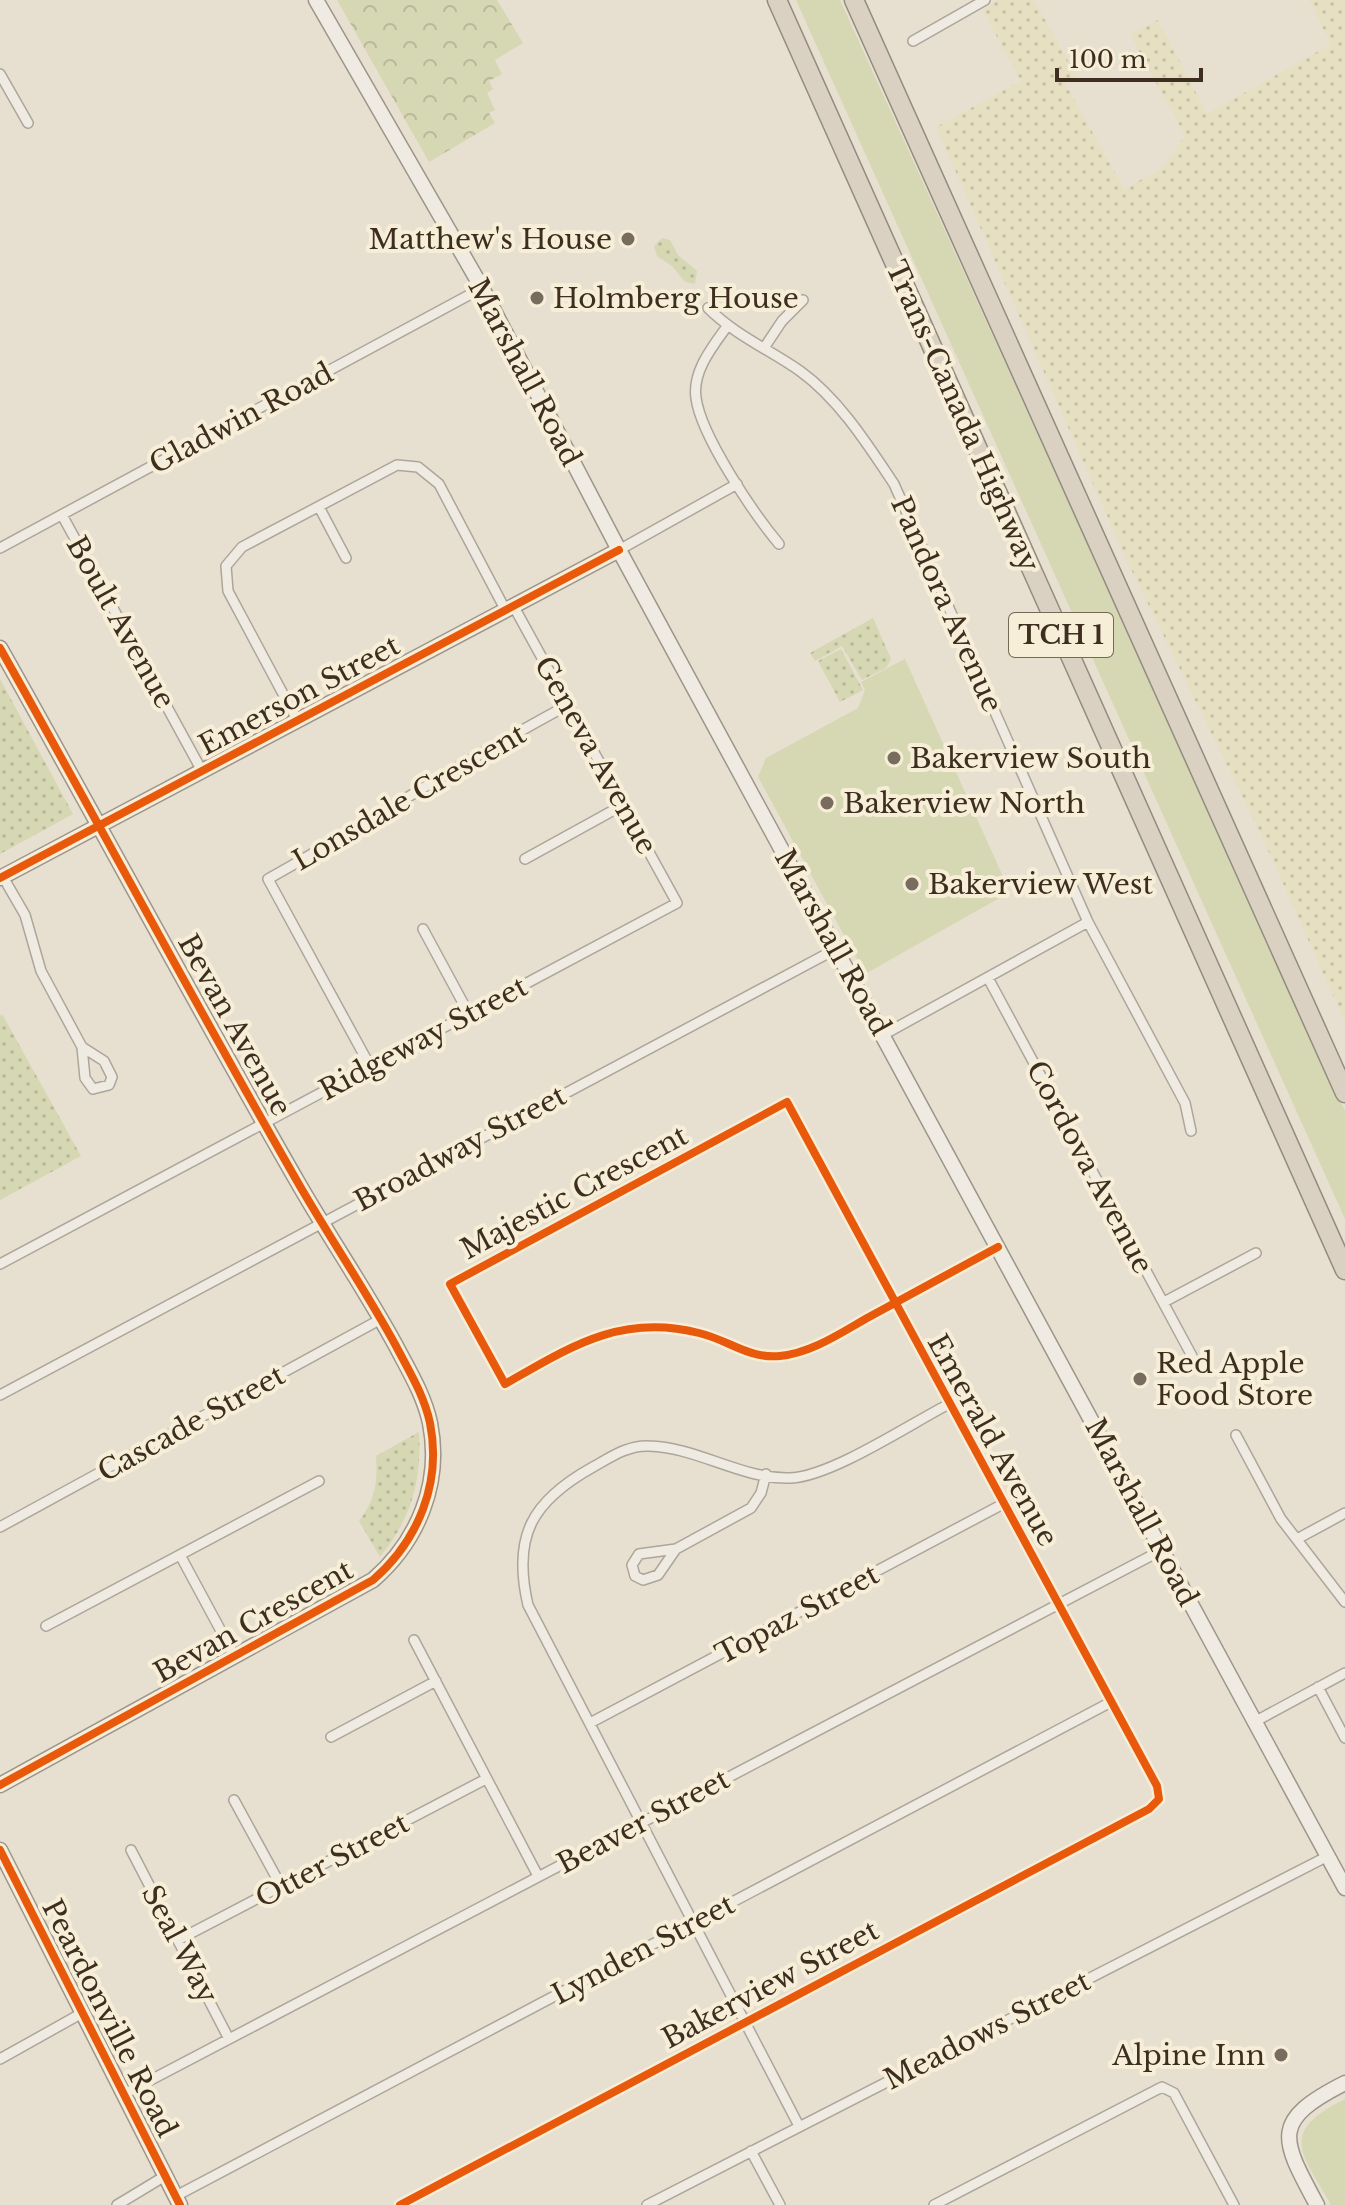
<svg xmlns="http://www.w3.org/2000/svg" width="1345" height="2205" font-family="'Libre Baskerville',serif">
<defs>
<pattern id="farmland-dots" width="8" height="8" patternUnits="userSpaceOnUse" patternTransform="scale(2)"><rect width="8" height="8" fill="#e6dfc2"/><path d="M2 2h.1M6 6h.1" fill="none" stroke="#c6c0a6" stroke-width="1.8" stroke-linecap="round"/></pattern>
<pattern id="forest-crowns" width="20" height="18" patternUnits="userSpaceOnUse" patternTransform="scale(2)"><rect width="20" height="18" fill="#d6d7b3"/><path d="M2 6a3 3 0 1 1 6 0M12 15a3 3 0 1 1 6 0" fill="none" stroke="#b9b99a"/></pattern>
<pattern id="park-dots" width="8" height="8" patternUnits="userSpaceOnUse" patternTransform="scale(2)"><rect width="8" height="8" fill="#d6d7b3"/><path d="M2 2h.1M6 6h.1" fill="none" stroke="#b9b99a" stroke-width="1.8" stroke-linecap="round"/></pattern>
</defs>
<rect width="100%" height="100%" fill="#e7e0d1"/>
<path fill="url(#farmland-dots)" d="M999,0h35l43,77 -12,6 59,106 39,-21 22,-33 -55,-100 28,-15 49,94 124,-70 -22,-44h36v1022l-81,-181 -136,-278 -192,-436 85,-46 -39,-72z"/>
<path fill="#d6d7b3" d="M796,0h44l454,998 51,113v108z
M905,659l105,233 -145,82 -107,-197 8,-19 92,-50 7,-18 -4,-8z
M1345,2099v106h-14c-30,-53 -53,-73 14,-106z"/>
<path fill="url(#forest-crowns)" d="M337,0h160l26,43 -28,17 7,14 -13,7 4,8 -6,4 8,17 -6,3 6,10 -66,39z"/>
<path fill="url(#park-dots)" d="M662,238l8,2 8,15 19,16 -2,13 -10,-2 -13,-16 -15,-10 -3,-10z
M873,618l18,41 -5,9 -24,12 -20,-34 -27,15 -5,-8z
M841,649l22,41 -23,12 -22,-41z
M0,679l73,135 -73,40z
M2,1014l79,142 -81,44v-184z
M419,1432c3,49 -8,87 -39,125l-21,-36c16,-20 19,-40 17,-65z"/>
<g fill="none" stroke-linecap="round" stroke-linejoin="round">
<g stroke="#ada599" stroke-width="12">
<path id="street" d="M913,41l72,-41
M0,74l28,49
M708,308c27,27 62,42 92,63 39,28 68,74 94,113l194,438 97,181 6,28
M728,325c-15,21 -36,46 -32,73 5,38 58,116 83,146
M764,348l18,-27 21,-21
M319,507l27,51
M62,515l140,256
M0,548l482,-260
M619,550l118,-66
M297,720l-69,-129 -2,-25 16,-19 155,-82 21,2 21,17 67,127
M525,859l98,-54
M3,877l22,38 16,56 41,76 3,31 8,11 16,-4 3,-8 -8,-16 -22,-14
M423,929l46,85
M988,978l204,378
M883,1035l205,-113
M370,1066l-102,-187c101,-56 198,-120 300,-174
M0,1264l677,-361 -163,-296
M1164,1302l92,-49
M0,1395l836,-446
M1236,1435l45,84 64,83
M0,1527l381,-208
M1297,1539l48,-26
M676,1549l-18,26 -15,5 -8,-4 -3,-11 7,-11 37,-5 75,-41 10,-15 5,-19
M180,1555l55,102
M46,1626l273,-145
M414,1640l124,236
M1318,1687l27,51
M1256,1721l89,-48
M590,1723l413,-219
M331,1737l105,-56
M234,1800l47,86
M131,1850l98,189
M178,1940l308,-161
M0,2059l84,-47
M124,2094l1038,-544
M799,2126l-271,-521c-16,-69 4,-104 65,-138 18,-10 35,-22 56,-21 48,1 94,34 142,32 41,-2 119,-54 158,-74
M751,2151l29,54
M176,2196l935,-494
M117,2205l48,-29
M400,2205l749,-396 10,-10 -2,-13 -370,-684 -337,182 55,100c65,-37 116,-71 194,-51 30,7 49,26 81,23 32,-3 62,-24 89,-39 43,-23 86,-47 129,-70
M647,2205l681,-349
M934,2205l228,-118 12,6 60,112"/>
</g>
<g stroke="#9c958a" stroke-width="17">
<path id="secondary" d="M316,0l166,288 137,262 726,1338
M0,648c100,177 195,356 297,533 32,56 68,108 99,165 13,25 28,49 34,77 12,60 -12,118 -57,157l-373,205
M0,878l619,-328
M0,1850l180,355
M1317,2205c-36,-67 -47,-84 28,-122"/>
</g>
<g stroke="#928b80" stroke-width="21">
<path id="highway" d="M777,0l568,1270
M854,0l491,1093"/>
</g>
<use href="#street" stroke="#efebe3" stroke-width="9"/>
<use href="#secondary" stroke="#efebe3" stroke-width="14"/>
<use href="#highway" stroke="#dad1c2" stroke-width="18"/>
<g stroke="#f7eed8" stroke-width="13">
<path id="cycleway" d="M0,648c100,177 195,356 297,533 32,56 68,108 99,165 13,25 28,49 34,77 12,60 -12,118 -57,157l-373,205
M0,878l619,-328
M0,1850l180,355
M400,2205l749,-396 10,-10 -2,-13 -370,-684 -337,182 55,100c65,-37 116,-71 194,-51 30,7 49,26 81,23 32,-3 62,-24 89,-39 43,-23 86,-47 129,-70"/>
</g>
<use href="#cycleway" stroke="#e8590c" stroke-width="8"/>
</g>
<g fill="#786c5e" stroke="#f7eed8" stroke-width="3">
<circle cx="628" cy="239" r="8"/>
<circle cx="537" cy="298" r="8"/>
<circle cx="894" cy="758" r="8"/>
<circle cx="827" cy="803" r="8"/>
<circle cx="912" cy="884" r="8"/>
<circle cx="1140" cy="1379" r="8"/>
<circle cx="1281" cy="2055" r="8"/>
</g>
<g text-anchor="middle" stroke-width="8" stroke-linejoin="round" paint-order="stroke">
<rect fill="#f7eed8" stroke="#756857" stroke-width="2" x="1009" y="613" width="104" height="44" rx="6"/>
<g font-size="26" font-weight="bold" fill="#3d2e20">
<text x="1061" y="644">TCH 1</text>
</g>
<g font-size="28" fill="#3d2e20" stroke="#f7eed8" text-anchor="start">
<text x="612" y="249" text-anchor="end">Matthew's House</text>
<text x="553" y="308">Holmberg House</text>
<text x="910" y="768">Bakerview South</text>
<text x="843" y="813">Bakerview North</text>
<text x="928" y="894">Bakerview West</text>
<text x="1156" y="1373">Red Apple<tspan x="1156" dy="32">Food Store</tspan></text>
<text x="1265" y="2065" text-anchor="end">Alpine Inn</text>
</g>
<g font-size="28" fill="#3d2e20" stroke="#f7eed8">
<text transform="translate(525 372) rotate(62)" y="10">Marshall Road</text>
<text transform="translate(963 416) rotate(66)" y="10">Trans-Canada Highway</text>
<text transform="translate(241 418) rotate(-28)" y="10">Gladwin Road</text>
<text transform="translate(947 604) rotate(66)" y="10">Pandora Avenue</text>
<text transform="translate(121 622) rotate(61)" y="10">Boult Avenue</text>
<text transform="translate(299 695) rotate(-28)" y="10">Emerson Street</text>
<text transform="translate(596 755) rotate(61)" y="10">Geneva Avenue</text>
<text transform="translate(409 797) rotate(-30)" y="10">Lonsdale Crescent</text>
<text transform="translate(833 942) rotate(61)" y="10">Marshall Road</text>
<text transform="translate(235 1025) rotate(61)" y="10">Bevan Avenue</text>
<text transform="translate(423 1038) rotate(-28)" y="10">Ridgeway Street</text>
<text transform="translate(460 1148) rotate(-28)" y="10">Broadway Street</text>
<text transform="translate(1090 1167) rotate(62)" y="10">Cordova Avenue</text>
<text transform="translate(574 1192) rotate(-28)" y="10">Majestic Crescent</text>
<text transform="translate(191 1423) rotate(-29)" y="10">Cascade Street</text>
<text transform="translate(993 1440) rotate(61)" y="10">Emerald Avenue</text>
<text transform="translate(1142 1512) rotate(62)" y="10">Marshall Road</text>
<text transform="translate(797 1614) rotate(-28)" y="10">Topaz Street</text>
<text transform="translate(253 1621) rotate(-29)" y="10">Bevan Crescent</text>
<text transform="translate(643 1821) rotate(-28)" y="10">Beaver Street</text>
<text transform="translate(332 1860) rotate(-28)" y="10">Otter Street</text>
<text transform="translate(180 1944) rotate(62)" y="10">Seal Way</text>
<text transform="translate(643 1949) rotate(-28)" y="10">Lynden Street</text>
<text transform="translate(770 1984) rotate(-28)" y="10">Bakerview Street</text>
<text transform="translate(110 2018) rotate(63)" y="10">Peardonville Road</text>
<text transform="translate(987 2030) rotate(-27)" y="10">Meadows Street</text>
</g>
</g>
<path d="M1057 68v12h144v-12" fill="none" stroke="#3d2e20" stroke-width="4"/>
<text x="1069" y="68" font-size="24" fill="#3d2e20" stroke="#f7eed8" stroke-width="6" paint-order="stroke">100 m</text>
</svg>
